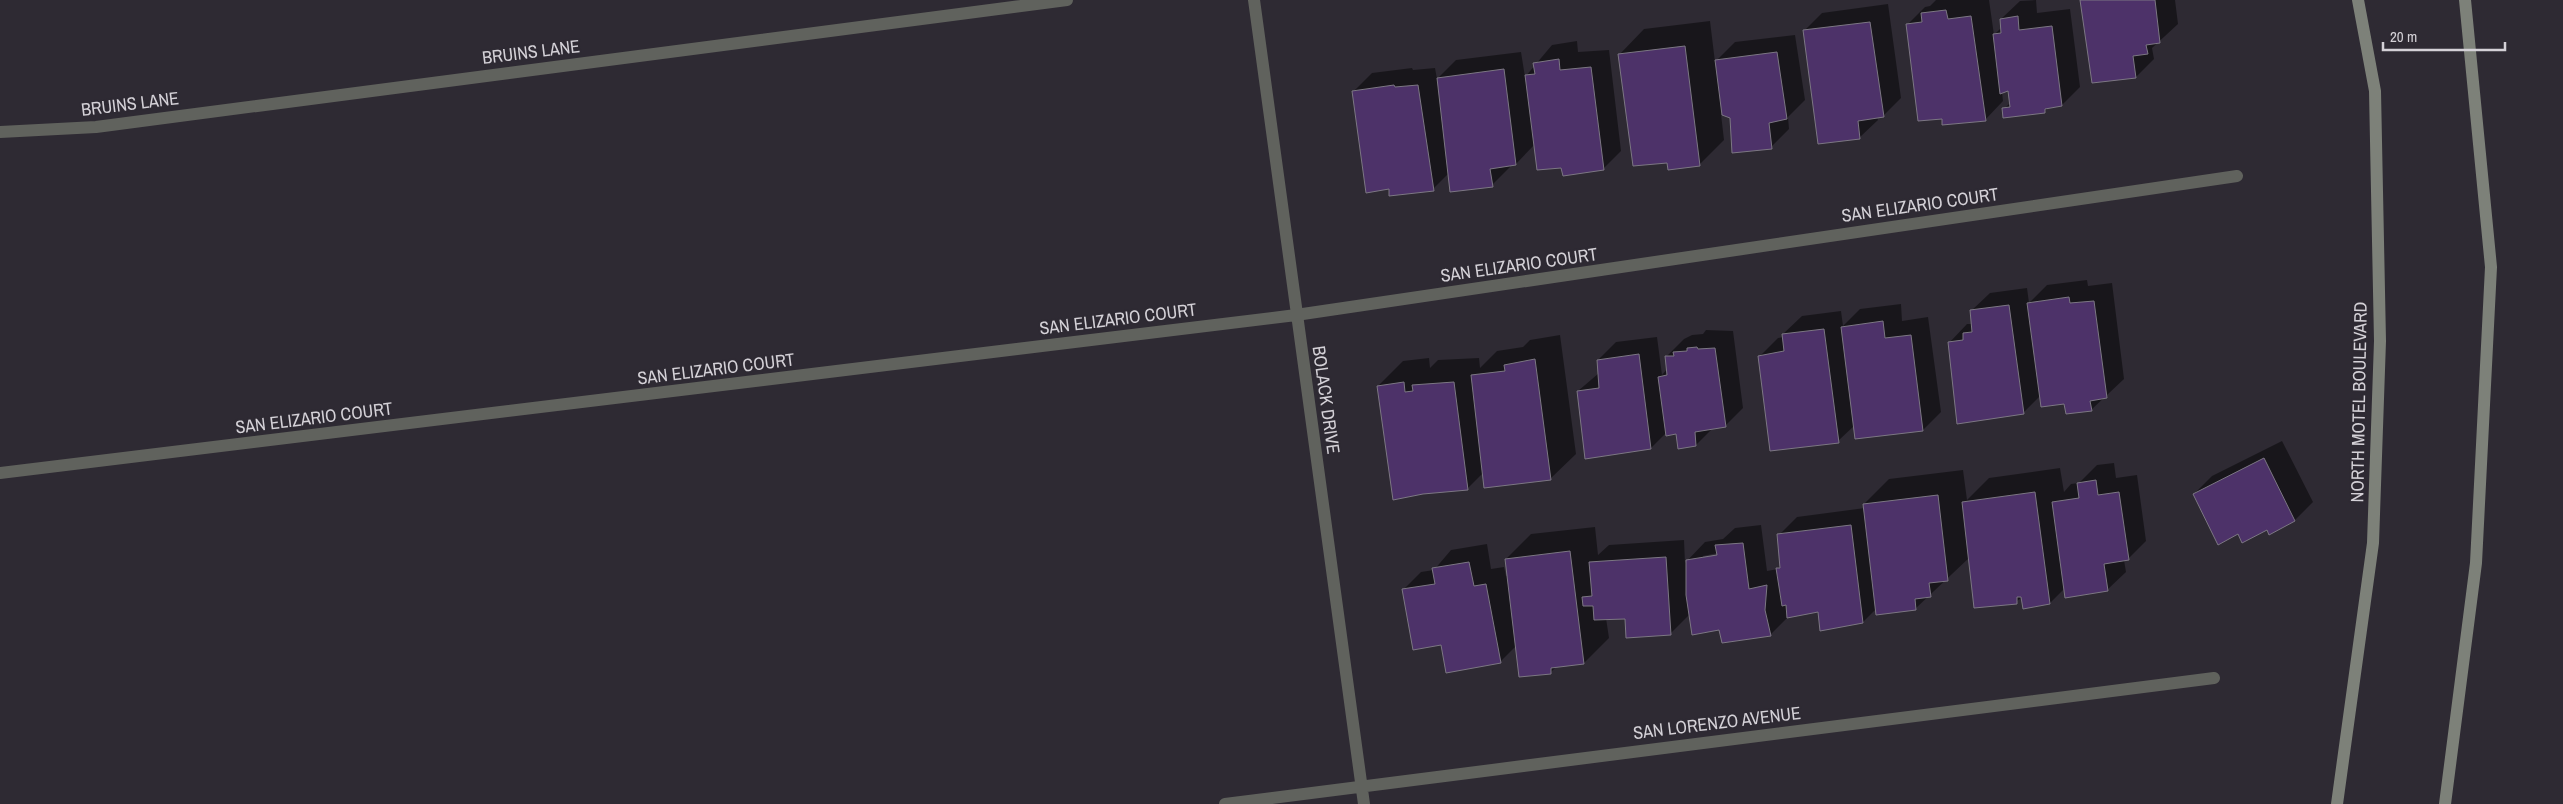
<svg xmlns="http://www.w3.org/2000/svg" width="2563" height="804" font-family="'Archivo Narrow',sans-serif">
<rect width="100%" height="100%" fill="#2e2a33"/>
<path fill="#0007" fill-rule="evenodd" d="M1936,0h53l5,35 8,-8 -1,-8 19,-18 16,-1 1,13 33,-4 10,78 -18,18 -13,2 -4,4 -41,-2 7,-7 -2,-12 -7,2 1,9 -18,19 -42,-3 -36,-92 18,-18 5,-1z
M2081,0h94l3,24 -26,24 2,11 -18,18z
M1888,4l13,94 -18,18 -6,1 1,3 -19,18 -55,-107 18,-18z
M1710,21l5,41 20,-20 60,-7 10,65 -17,17 1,12 -18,18 -40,-30 -10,-3 3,26 -25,25 -31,-4 -49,-106 25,-26z
M1577,41l1,11 31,-2 12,101 -18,18 -41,-3 -27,-22 -19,20 -6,1v2l-18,18 -43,-12 -16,16 -43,-1 -36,-97 18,-18 40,-5 1,2 22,-2 2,11 19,-19 65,-8 4,25 27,-32z
M2087,280l1,6 24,-3 12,96 -33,31 -50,-15 -18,18 -74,-70 18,-19h5l-1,-13 19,-18 37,-5 2,15 18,-18z
M1901,304l1,17 26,-4 13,95 -18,18 -68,-5 -17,16 -78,-85 18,-18 6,-1 -1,-3 19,-18 39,-5 2,15 17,-17z
M1706,330l27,1 10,77 -18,18 -12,2 -17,17 -19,-13h-10l-16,16 -73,-57 21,-18 -1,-13 18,-18 41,-5 5,38 5,-6 -1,-12 18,-18 8,-4 11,-1z
M1560,335l16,119 -26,25 -66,-7 -17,17 -89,-103 25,-25 26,-3 1,10 8,-8 41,-2 1,10 17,-17 26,-4 7,-7z
M2282,441l31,61 -18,18 -28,9 -28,4 -45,-39 18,-18z
M2114,463l2,15 21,-3 9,66 -18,18 -4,1 2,12 -19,18 -42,-2 -15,15 -28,-6 -6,5 -46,-45 -55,52 -38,-1 -14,14 -43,-11 -31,5 -18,18 -51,-5 -30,-15 -20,20 -44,-17 -20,1 3,20 -25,25 -27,3 -7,7 -34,-27 -16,16 -58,-18 -39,-54 18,-18 13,-2 17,-20 36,-6 4,25 13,-2 2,9h2l-2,-17 25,-25 64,-7 3,28 11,-10 75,-5 1,23 20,-21 18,-3 12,-11 26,-3 6,46 11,-2 3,-5 -2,-29 18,-18 68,-9 -1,-4 25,-25 74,-9 4,30 22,-22 71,-10 4,24 7,-8 8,-1 18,-18zM1723,552l1,3 -21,3v-2z"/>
<path fill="#4d3269" stroke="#7c7783" d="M2080,0h75l5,43 -14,2 2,9 -15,2 3,22 -44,5z
M1946,10l2,9 23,-3 15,105 -44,4v-6l-24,2 -12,-97 16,-2 -1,-9z
M2018,16l1,14 33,-4 10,80 -17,3v4l-42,5 -1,-10 8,-1 -2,-16 -8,3 -7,-60 8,-1 -1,-14z
M1870,22l14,95 -26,4 2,18 -42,5 -15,-114z
M1685,46l15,120 -32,4 -1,-7 -34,3 -15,-112z
M1777,52l10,67 -18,4 3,26 -40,4 -2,-35 -8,-3 -7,-55z
M1559,59l1,11 31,-3 13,103 -41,6 -2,-8 -24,2 -12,-95 10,-1 -2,-11z
M1504,69l12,96 -26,4 3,18 -43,5 -13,-114z
M1394,85l1,2 23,-2 16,106 -45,5v-7l-23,4 -14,-102z
M2069,297l1,6 24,-2 13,97 -17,3 2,10 -26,3 -2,-10 -23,3 -14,-104z
M2009,305l15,109 -67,10 -9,-82 15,-2v-7l9,-1 -2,-22z
M1883,321l2,17 26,-3 12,96 -68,8 -14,-112z
M1824,329l15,114 -69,8 -12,-95 26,-5 -2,-17z
M1697,347l1,2 17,-1 11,79 -31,5 1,14 -18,3 -2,-15 -10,2 -8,-59 9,-2 -2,-19h9l-1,-4 14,-1v-3z
M1639,354l12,95 -66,10 -8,-68 22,-3 -2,-28z
M1535,359l16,121 -67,8 -13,-113 34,-4 -1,-6z
M1404,382l1,10 8,-1 -1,-6 42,-3 14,108 -45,4 -30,6 -16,-114z
M2264,458l31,63 -26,14 -2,-5 -25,13 -4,-9 -20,11 -25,-51z
M2096,480l2,15 21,-3 10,68 -25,4 4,27 -43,7 -13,-96 27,-4 -2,-15z
M2035,492l15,112 -27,5 -2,-12h-4v7l-43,4 -12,-106z
M1938,495l10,86 -19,2 2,14 -16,2 1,11 -40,5 -13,-111z
M1851,525l12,98 -43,8 -2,-19 -31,6 -1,-13 -4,1 -6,-38h4l-3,-34z
M1743,543l6,46 18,-4 -2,25 6,26 -49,7 -3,-13 -27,5 -6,-40v-35l31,-5 -2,-10z
M1570,551l14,113 -33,4v6l-32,3 -14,-118z
M1666,557l5,78 -45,3 -1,-19 -31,1 -1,-14h-10l-1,-9 10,-1 -3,-34z
M1469,562l5,24 12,-2 15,79 -55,10 -5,-28 -28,5 -11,-61 33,-5 -3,-16z"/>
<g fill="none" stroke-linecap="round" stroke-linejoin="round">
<path stroke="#60625d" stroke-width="12" d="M1254,0l110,804
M0,132l96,-5 971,-127
M0,473l1296,-158 941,-139
M1225,804l989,-126"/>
<path stroke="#7d8179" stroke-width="12" d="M2337,804l36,-261 7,-202 -5,-250 -17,-91
M2445,804l31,-241 15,-296 -26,-267"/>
</g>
<g text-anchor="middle" stroke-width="4" stroke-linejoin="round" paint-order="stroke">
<g font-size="18" fill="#d4d1d7" stroke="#2e2a33">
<text transform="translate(531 52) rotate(-7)" y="6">BRUINS LANE</text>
<text transform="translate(130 104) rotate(-7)" y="6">BRUINS LANE</text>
<text transform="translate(1920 205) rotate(-8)" y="6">SAN ELIZARIO COURT</text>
<text transform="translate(1519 265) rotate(-8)" y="6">SAN ELIZARIO COURT</text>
<text transform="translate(1118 319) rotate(-7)" y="6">SAN ELIZARIO COURT</text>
<text transform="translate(716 369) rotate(-7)" y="6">SAN ELIZARIO COURT</text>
<text transform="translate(1326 400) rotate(82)" y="6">BOLACK DRIVE</text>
<text transform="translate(2359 402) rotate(-89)" y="6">NORTH MOTEL BOULEVARD</text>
<text transform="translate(314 418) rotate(-7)" y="6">SAN ELIZARIO COURT</text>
<text transform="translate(1717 723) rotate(-7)" y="6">SAN LORENZO AVENUE</text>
</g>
</g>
<path d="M2383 42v8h122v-8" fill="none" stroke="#d4d1d7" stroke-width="2.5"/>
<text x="2390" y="42" font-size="15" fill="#d4d1d7" stroke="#2e2a33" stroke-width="4" paint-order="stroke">20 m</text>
</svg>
